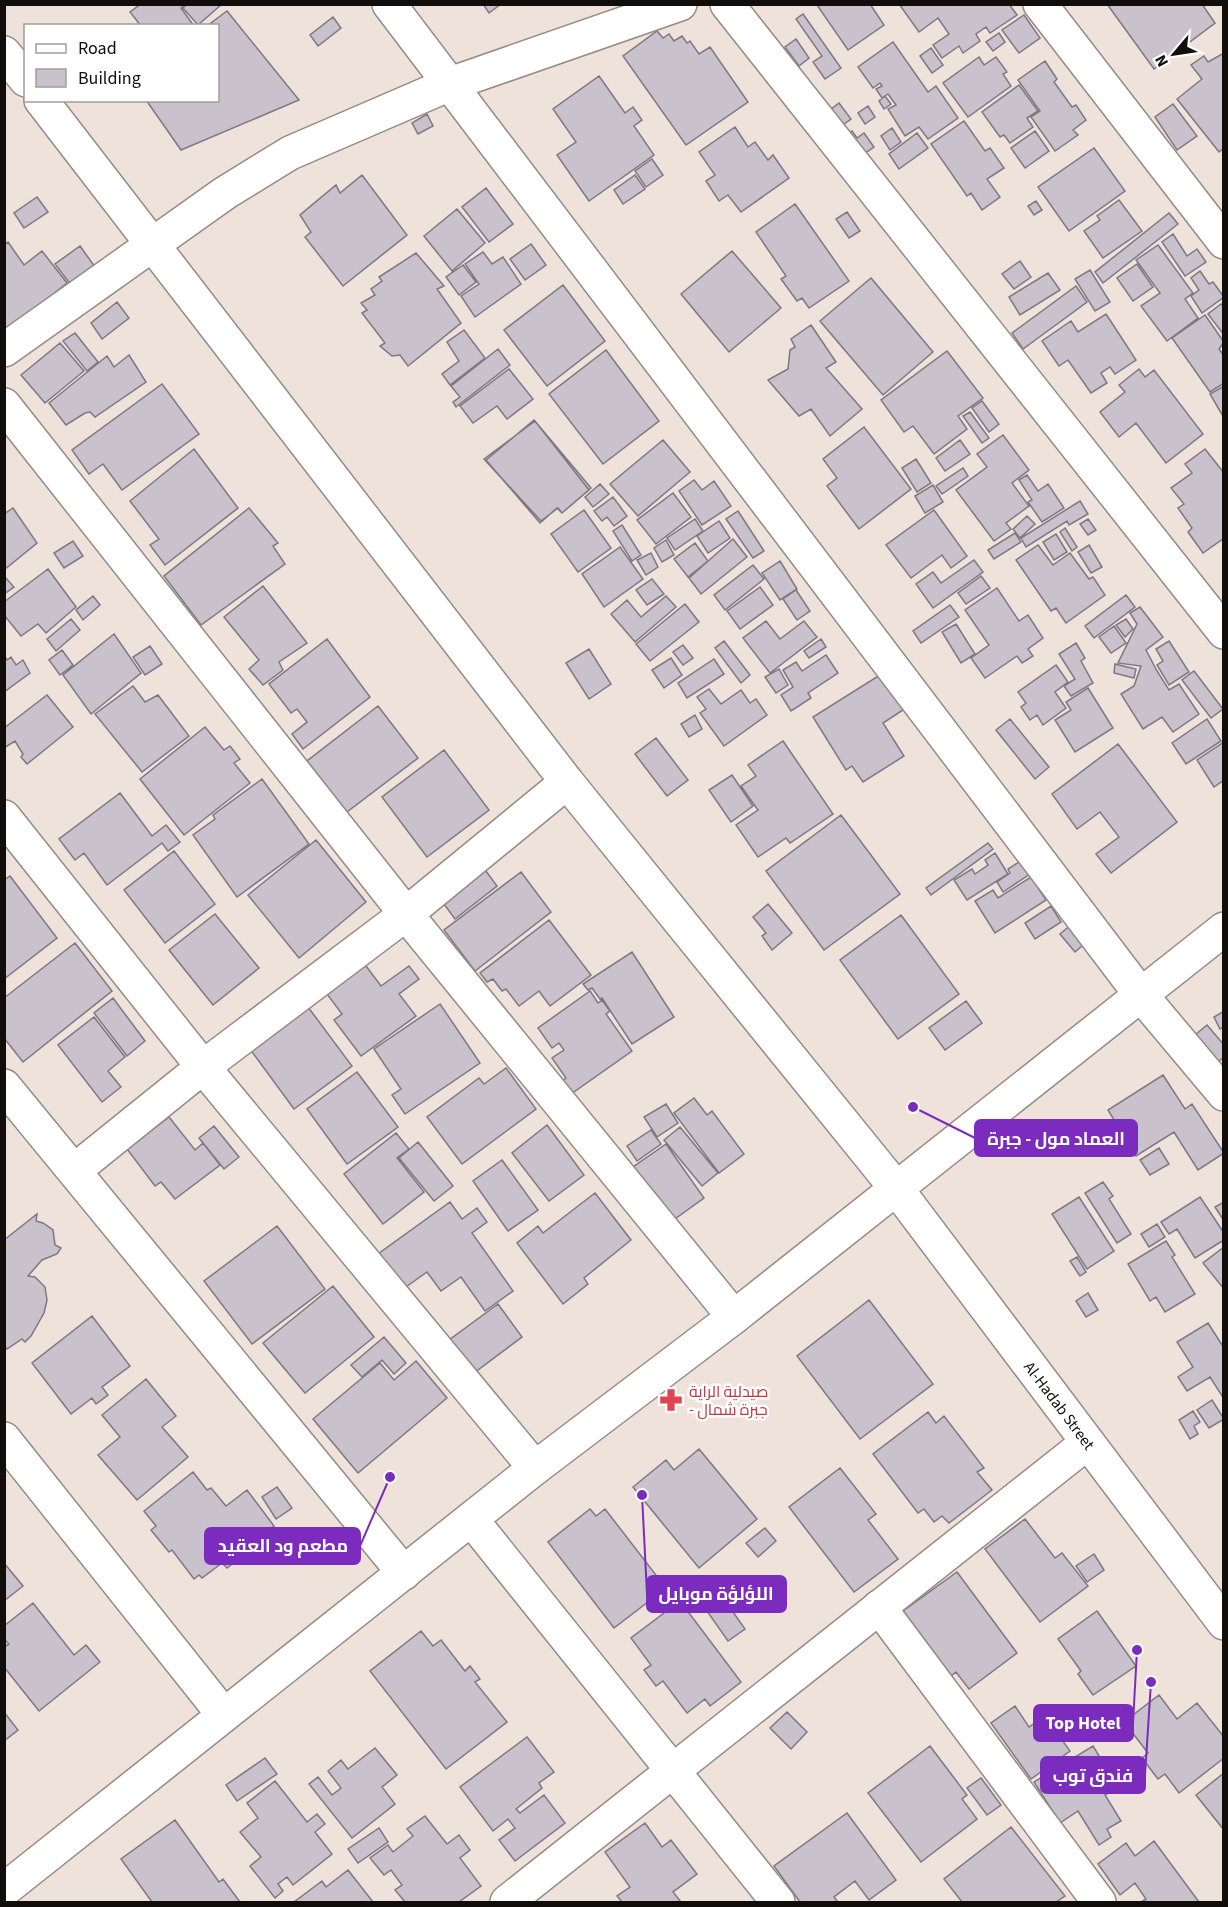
<svg xmlns="http://www.w3.org/2000/svg" width="1228" height="1907" font-family="'Source Sans 3',Cairo,sans-serif">
<rect width="100%" height="100%" fill="#eee2da"/>
<path fill="#c9c1cb" stroke="#7f7781" stroke-width="1.5" d="M141,4h44l-4,4 13,18h-53l-11,-14z
M187,4h35l-24,21 -15,-17z
M483,4h18l-12,9z
M870,4l14,21 -36,25 -31,-45z
M899,4h110l8,11 -27,18 -4,-6 -10,7 4,7 -17,12 -4,-7 -17,12 -9,-13 16,-11 -11,-16 -19,14z
M1107,4h95l13,19 -61,46z
M227,11l72,89 -118,50 -35,-50h72v-74h-11z
M803,14l38,54 -16,11 -12,-17 9,-6 -26,-37z
M1024,15l16,23 -21,15 -17,-23z
M333,17l8,11 -23,18 -8,-11z
M657,31l6,7 6,-4 5,7 8,-5 5,7 3,-2 9,13 11,-7 38,55 -62,43 -63,-89z
M999,33l6,9 -12,9 -7,-9z
M796,39l13,19 -10,8 -14,-19z
M893,42l35,50 8,-6 22,32 -30,21 -9,-12 -14,9 -17,-27 8,-4 -8,-11 -6,4 -6,-9 6,-3 -2,-3 -7,5 -15,-21z
M931,48l12,17 -11,8 -12,-17z
M1224,53v95l-5,4 -42,-53 25,-20 -11,-14 13,-9 4,6z
M979,57l5,8 12,-8 11,15 -4,2 8,12 -43,31 -25,-34z
M1045,61l12,18 -3,3 18,25 4,-2 10,15 -13,10 5,5 -23,16 -24,-34 9,-6 -22,-31z
M599,76l26,37 8,-6 9,13 -8,6 20,29 -65,46 -32,-46 19,-13 -23,-33z
M1019,85l19,26 -11,7 6,9 -23,16 -6,-8 -4,2 -18,-25z
M885,96l6,8 -7,5 -5,-8z
M839,103l12,16 -14,10 -11,-16z
M1173,104l24,32 -20,14 -22,-33z
M868,106l7,11 -10,7 -7,-11z
M427,114l6,12 -15,8 -6,-11z
M964,121l21,30 5,-3 14,20 -17,11 13,18 -18,13 -11,-17 -4,3 -36,-52z
M735,127l13,20 7,-5 13,18 5,-5 16,23 -48,34 -13,-17 -9,6 -13,-20 9,-6 -16,-23z
M892,128l9,14 -11,8 -9,-14z
M852,131l5,7 7,-5 10,14 -16,11 -15,-21z
M1035,131l14,20 -24,17 -14,-20z
M917,133l11,15 -29,21 -10,-15z
M1094,148l31,43 -56,40 -31,-44z
M652,159l11,16 -17,12 -11,-16z
M362,175l45,60 -64,51 -38,-49 6,-5 -11,-17 36,-30 4,8z
M635,175l10,14 -22,15 -9,-14z
M486,188l27,36 -24,18 -27,-35z
M37,197l11,15 -24,16 -10,-15z
M1119,200l23,31 -39,27 -19,-27 16,-11 -3,-4z
M1036,201l6,9 -8,5 -6,-9z
M795,204l54,77 -40,27 -7,-10 -5,3 -16,-22 5,-3 -30,-44z
M457,209l28,34 -33,28 -28,-35z
M847,212l13,19 -11,7 -13,-19z
M1169,213l9,11 -75,59 -8,-11z
M1173,234l14,22 10,-7 9,13 -21,14 -23,-34z
M8,242l16,23 18,-14 25,32 -63,51v-89z
M531,244l15,21 -21,15 -15,-21z
M1158,245l35,48 -8,6 13,19 -31,23 -26,-35 19,-13 -24,-33z
M80,246l15,21 -24,18 -16,-21z
M732,251l49,57 -52,44 -48,-58z
M483,252l9,12 11,-7 18,27 -46,33 -14,-21 18,-12 -14,-20z
M416,253l28,33 -7,3 24,34 -53,43 -8,-11 -8,1 -12,-10 5,-3 -23,-30 5,-3 -6,-7 14,-8 -4,-6 11,-8 -3,-4z
M1020,261l11,16 -17,12 -12,-15z
M1137,264l16,23 -20,14 -16,-23z
M463,265l13,17 -17,13 -13,-18z
M1090,270l20,32 -15,9 -20,-32z
M1200,271l9,13 4,-2 11,15 -22,16 -11,-17 8,-6 -8,-12z
M1048,273l12,17 -40,25 -11,-18z
M871,278l62,74 -50,43 -63,-74z
M563,285l42,56 -58,45 -43,-56z
M1076,286l11,16 -64,47 -11,-16z
M117,302l12,16 -27,21 -11,-16z
M1221,304l3,3v28l-16,-21z
M1106,314l30,46 -21,14 -5,-7 -9,6 6,10 -16,10 -23,-33 -9,6 -17,-25 29,-20 7,11z
M1205,315l19,27 -5,7 5,7v27l-14,9 -38,-54z
M811,325l25,37 -10,6 36,41 -32,27 -19,-27 -12,7 -31,-36 20,-11 2,-19 5,-3 -4,-8z
M464,330l21,28 -35,27 -8,-11 17,-13 -12,-19z
M75,333l23,29 -11,9 -24,-30z
M60,343l24,28 -39,32 -24,-28z
M498,349l12,16 -54,42 -3,-5 7,-5 -9,-11z
M606,350l53,71 -56,43 -54,-70z
M947,351l36,47 -25,18 9,13 -33,25 -21,-28 -9,6 -23,-32z
M129,355l17,27 -51,35 -5,-5 -5,1 -19,12 -17,-22 58,-47 7,11z
M509,369l24,30 -26,20 -10,-13 -24,17 -13,-17z
M1139,369l6,8 9,-7 49,64 -37,29 -30,-40 -17,14 -19,-25 25,-20 -6,-7z
M162,384l37,50 -77,56 -19,-26 -14,10 -17,-24z
M1224,386v32l-14,-24z
M982,401l17,23 -10,8 -17,-24z
M970,412l19,26 -7,5 -19,-27z
M534,420l57,68 -29,25 -5,-5 -17,15 -54,-63z
M535,421l54,69 -27,23 -4,-5 -17,13 -57,-62z
M864,427l47,62 -52,40 -32,-43 10,-8 -14,-19z
M1003,435l26,35 -17,13 17,23 -23,17 5,6 -17,12 -38,-51 31,-23 -10,-13z
M663,440l27,32 -52,44 -28,-32z
M960,440l10,14 -25,17 -9,-13z
M194,449l44,59 -73,57 -15,-20 9,-6 -29,-38z
M1205,449l19,24v65l-21,15 -15,-21 4,-4 -14,-20 6,-4 -13,-16 21,-15 -7,-9z
M916,459l15,24 -14,9 -15,-24z
M963,468l5,8 -26,18 -6,-8z
M1027,475l11,16 10,-7 16,24 -22,14 -14,-20 4,-2 -13,-20z
M694,480l8,10 12,-9 17,25 -29,19 -23,-34z
M600,484l9,10 -16,13 -8,-10z
M933,485l10,17 -18,11 -10,-17z
M673,493l18,24 -35,27 -19,-24z
M613,497l14,19 -13,10 -7,-9 -5,4 -8,-10z
M1080,501l8,13 -19,11 -2,-4 -41,26 -5,-9z
M13,508l24,35 -33,27v-56z
M249,508l29,35 -5,3 12,18 -84,61 -37,-49z
M584,510l27,38 -33,24 -27,-38z
M934,510l33,46 -16,12 -9,-13 -31,23 -25,-33z
M738,511l26,40 -11,7 -27,-39z
M1027,516l8,8 -15,14 -7,-9z
M695,519l8,12 -28,19 -8,-12z
M1088,519l8,11 -8,5 -8,-11z
M719,521l11,17 -22,15 -11,-17z
M622,525l19,30 -9,6 -19,-30z
M1065,528l12,19 -5,4 -12,-19z
M1015,533l6,9 -27,17 -6,-9z
M1056,534l11,18 -13,8 -11,-18z
M733,539l14,18 -46,37 -12,-16z
M666,540l8,15 -12,7 -8,-14z
M73,541l10,15 -19,12 -10,-15z
M695,543l13,18 -20,16 -14,-18z
M1038,545l15,20 17,-12 19,26 4,-2 12,18 -39,28 -10,-15 -5,3 -35,-51z
M1089,545l13,22 -11,6 -13,-21z
M620,547l23,32 -39,28 -22,-33z
M651,553l7,14 -12,8 -9,-15z
M974,560l9,12 -50,36 -17,-24 17,-12 8,11z
M780,561l17,28 -17,11 -18,-27z
M753,565l11,14 -39,31 -11,-15z
M48,569l28,38 -30,26 -8,-9 -17,12 -17,-21v-13z
M4,576l10,11 -10,7z
M981,576l9,12 -24,16 -8,-11z
M652,579l12,15 -17,11 -11,-15z
M263,586l44,57 -28,19 4,8 -20,15 -14,-16 10,-9 -35,-43z
M760,587l13,18 -33,24 -13,-18z
M997,588l22,33 9,-6 15,23 -15,11 5,7 -11,7 -5,-7 -32,22 -14,-20 18,-13 -24,-35z
M796,590l14,21 -13,9 -14,-21z
M1126,595l9,12 -41,31 -9,-12z
M93,596l7,9 -17,15 -7,-10z
M666,596l10,11 -41,35 -24,-28 16,-14 14,17z
M685,604l14,18 -49,39 -14,-17z
M950,605l9,12 -38,26 -8,-12z
M1140,607l23,30 -17,13 11,21 12,19 10,-6 20,30 -26,18 -11,-15 -19,12 -22,-35 13,-8 7,-20 -23,-3 19,-39 -7,-11z
M71,619l9,11 -24,21 -9,-12z
M1126,619l7,10 -8,8 -9,-12z
M766,621l14,18 24,-18 13,16 -47,36 -27,-35z
M956,624l19,30 -14,9 -19,-31z
M1114,626l12,17 -15,10 -12,-16z
M114,634l27,39 -50,41 -28,-39z
M327,639l43,58 -67,52 -11,-15 15,-12 -10,-13 -6,4 -22,-29z
M821,639l5,8 -17,11 -5,-7z
M724,641l26,34 -9,8 -26,-35z
M1169,641l20,31 -20,13 -12,-20 6,-4 -7,-12z
M1076,643l9,15 -4,3 12,22 -22,13 -7,-10 11,-7 -16,-25z
M683,645l10,13 -10,7 -10,-13z
M150,646l12,18 -17,11 -12,-18z
M589,649l22,35 -22,15 -23,-36z
M62,650l11,15 -13,10 -11,-15z
M4,655l3,5 4,-3 5,8 7,-5 7,13 -26,19z
M826,655l12,18 -30,20 3,5 -20,13 -10,-16 12,-8 -10,-17 13,-8 6,9z
M671,658l11,17 -18,13 -12,-18z
M714,659l10,15 -37,24 -9,-15z
M1115,664l21,5 -2,9 -20,-5z
M1056,665l12,17 -13,10 11,16 -23,17 -6,-10 -7,5 -9,-13 5,-4 -8,-11z
M779,669l9,16 -12,8 -11,-16z
M1194,671l29,38 -12,9 -29,-38z
M883,673l23,35 -23,15 21,33 -41,26 -11,-16 -6,4 -33,-53z
M133,686l12,16 13,-7 31,41 -47,36 -47,-58z
M1088,688l25,40 -38,24 -20,-32 16,-10 -5,-8z
M709,689l12,15 20,-14 9,13 6,-4 11,16 -43,31 -24,-33 6,-4 -9,-12z
M47,695l26,32 -46,37 -6,-7 2,-3 -8,-13 -11,7v-20z
M378,706l40,52 -71,54 -40,-51z
M695,715l7,14 -13,8 -8,-13z
M1010,719l39,48 -14,12 -39,-49z
M1207,719l14,22 -35,23 -14,-21z
M205,727l19,23 6,-4 10,13 -6,4 16,20 -66,52 -44,-56z
M656,738l32,42 -21,16 -32,-42z
M783,741l50,73 -43,29 -4,-5 -28,19 -22,-32 22,-15 -17,-24 15,-10 -8,-11z
M1224,742v38l-10,7 -17,-27z
M1118,744l59,78 -66,51 -15,-19 23,-17 -19,-25 -23,17 -25,-35z
M444,750l45,60 -62,47 -45,-60z
M732,775l21,31 -22,16 -22,-32z
M262,779l47,65 -72,53 -44,-62 22,-16 -2,-4z
M120,793l32,43 14,-11 14,17 -12,9 -6,-8 -55,42 -23,-32 -9,7 -16,-21z
M841,815l59,79 -76,56 -58,-79z
M316,840l50,62 -67,56 -51,-63z
M988,843l5,6 -62,46 -5,-7z
M174,851l41,53 -50,39 -41,-53z
M995,853l13,21 -41,26 -13,-20 18,-11 3,5 13,-9 -3,-5z
M1022,860l8,14 -27,18 -6,-10 13,-9 -2,-4z
M483,867l14,19 -42,33 -14,-19z
M521,872l30,40 -76,59 -31,-41z
M10,876l47,62 -53,41v-99z
M1031,877l15,23 -51,33 -20,-32 18,-11 5,8z
M768,904l24,29 -20,17 -10,-14 4,-3 -13,-16z
M1051,906l10,16 -26,17 -10,-16z
M215,914l44,54 -46,37 -44,-55z
M901,915l58,79 -61,45 -58,-79z
M549,920l42,55 -41,31 -11,-15 -20,15 -13,-17 -4,2 -9,-12 -6,3 -7,-9z
M1073,923l15,18 -13,11 -15,-18z
M75,943l37,48 -89,71 -19,-24v-40z
M632,952l42,65 -42,27 -30,-46 -2,1 -8,-11 -4,2 -5,-6z
M363,962l18,24 28,-20 10,13 -20,15 17,22 -55,40 -27,-36 8,-6 -18,-24z
M590,991l8,12 4,-3 8,11 -4,3 26,37 -61,43 -9,-13 4,-3 -14,-20 12,-8 -5,-7 -7,5 -14,-20z
M113,998l32,43 -18,15 -33,-43z
M966,1001l16,22 -37,27 -16,-22z
M305,1003l47,63 -58,43 -47,-64z
M440,1004l40,59 -75,51 -13,-19 9,-6 -27,-40z
M1224,1011v16l-4,2 -6,-12z
M94,1017l31,40 -17,14 13,16 -19,15 -44,-57z
M1207,1025l17,20v12l-12,10 -23,-27z
M506,1068l30,41 -74,55 -35,-47 52,-39 5,6z
M357,1072l41,55 -51,37 -40,-55z
M1163,1075l22,34 7,-5 32,49 -26,17 -24,-38 -38,24 -28,-46z
M694,1098l13,17 5,-4 32,43 -25,19 -45,-60z
M666,1104l12,19 -21,14 -13,-20z
M169,1117l26,33 8,-7 17,22 -45,34 -14,-17 -6,4 -28,-37z
M547,1125l37,50 -35,26 -37,-48z
M214,1126l25,31 -15,12 -25,-31z
M680,1127l38,46 -16,13 -38,-46z
M651,1130l10,14 -24,17 -10,-15z
M396,1133l13,16 -12,9 27,34 -41,32 -39,-50z
M418,1142l35,44 -19,15 -35,-43z
M666,1144l38,54 -32,23 -39,-54z
M1159,1148l10,16 -19,11 -10,-15z
M502,1160l36,50 -30,21 -35,-50z
M1103,1182l10,14 -4,3 22,35 -14,9 -32,-50z
M595,1193l36,47 -47,38 4,6 -25,20 -46,-61 21,-17 5,7z
M1079,1197l35,54 -27,18 -35,-55z
M1200,1197l24,36v7l-29,18 -18,-29 -8,5 -8,-12z
M450,1202l12,17 15,-11 10,14 -15,11 41,58 -28,20 -24,-34 -20,14 -14,-19 -24,17 -25,-35z
M1224,1202v19l-9,-14z
M37,1214l-1,7 7,2 10,7 2,15 6,3 -4,6 -15,6 -14,16 7,1 10,10 2,13 -3,13 -13,23 -6,6 -3,-3 -15,10 -3,-4v-105z
M1157,1224l8,13 -16,10 -8,-13z
M277,1226l48,63 -73,55 -48,-63z
M1166,1241l9,14 -3,2 23,37 -30,18 -9,-15 -6,4 -22,-37z
M1224,1247v42l-21,-26z
M1077,1257l9,15 -6,4 -10,-15z
M333,1286l41,51 -69,56 -42,-50z
M1088,1293l10,17 -12,7 -10,-16z
M869,1300l64,84 -73,55 -63,-83z
M498,1304l24,33 -52,39 -25,-33z
M92,1316l38,50 -28,21 6,8 -12,9 -4,-6 -21,16 -39,-51z
M1208,1323l16,25v51l-14,-22 -23,14 -9,-14 15,-10 -16,-25z
M384,1337l22,26 -12,11 -12,-14 -20,17 -11,-12z
M416,1361l31,37 -89,75 -45,-54 67,-56 14,17z
M146,1379l30,37 -14,11 26,30 -51,43 -39,-45 22,-18 -18,-22z
M1212,1400l12,19 -15,9 -12,-18z
M1193,1411l7,11 -6,4 4,8 -8,5 -11,-19z
M928,1412l8,11 8,-7 40,52 -7,4 15,18 -43,33 -7,-7 -8,6 -10,-13 -6,4 -45,-59z
M699,1449l58,70 -58,49 -66,-81 33,-27 8,10z
M840,1468l36,46 -8,6 30,39 -44,33 -65,-85z
M193,1472l14,18 4,-2 15,18 21,-16 27,36 -40,31 2,4 -9,7 -5,-5 -20,15 -3,-3 -5,4 -22,-29 -3,2 -18,-22 5,-4 -12,-15z
M277,1487l15,21 -16,11 -14,-22z
M590,1509l6,7 9,-7 61,79 -52,40 -66,-86z
M1025,1519l30,39 7,-5 26,33 -48,36 -55,-73z
M765,1528l11,13 -18,16 -12,-14z
M1094,1554l10,16 -17,12 -11,-16z
M4,1563l19,23 -19,15z
M957,1572l60,81 -48,36 -13,-17 -5,4 -48,-65z
M719,1592l26,37 -17,12 -26,-37z
M680,1601l61,81 -31,24 -5,-7 -18,14 -24,-32 -7,5 -12,-16 7,-5 -20,-27z
M33,1603l41,52 12,-10 14,17 -61,49 -35,-44v-20l5,-3 -5,-5v-13z
M1097,1611l39,55 -43,29 -15,-21 3,-3 -23,-32z
M421,1631l12,15 8,-6 24,31 5,-5 10,13 -5,3 32,40 -61,47 -76,-98z
M1159,1695l18,24 20,-16 27,34v21l-45,35 -14,-19 -7,5 -16,-21 6,-5 -24,-31z
M1015,1706l14,21 16,-11 25,35 -39,28 -40,-56z
M4,1712l14,18 -14,11z
M787,1712l20,20 -16,17 -21,-21z
M527,1737l27,35 -15,11 3,5 -26,21 4,4 24,-18 21,28 -50,38 -16,-21 16,-12 -7,-9 -15,12 -33,-44z
M930,1746l37,49 -5,4 15,20 -56,43 -53,-69z
M1093,1746l25,41 -13,8 16,26 -14,8 4,8 -12,8 -21,-34 -18,12 -26,-41z
M375,1748l22,27 -15,12 13,17 -43,34 -43,-54 9,-7 14,18 9,-7 -13,-17 13,-11 7,9z
M265,1758l12,16 -40,27 -11,-16z
M1224,1773v57l-28,-35z
M981,1778l20,27 -14,10 -20,-27z
M275,1781l32,41 10,-8 8,10 -10,8 17,22 -39,31 -6,-8 -9,7 5,7 -8,7 -25,-32 11,-9 -21,-25 18,-14 -11,-15z
M847,1813l49,67 -27,20 -14,-19 -21,16 4,5h-38l-26,-36z
M425,1816l22,28 12,-9 11,15 -10,8 21,28 -22,16h-54l-10,-12 7,-5 -11,-15 -7,5 -14,-17 18,-13 5,7 20,-16 -6,-7z
M175,1820l44,62 4,-3 17,23h-88l-31,-43z
M645,1823l17,24 9,-7 26,34 -24,18 8,10h-59l-5,-6 13,-9 -25,-35z
M1011,1827l54,69 -9,6h-94l-18,-23z
M379,1828l9,14 -30,21 -10,-14z
M1154,1841l45,61h-58l5,-3 -11,-16 -15,12 -22,-31 28,-21 9,13z
M348,1870l25,32h-79l28,-21 4,6z"/>
<g fill="none" stroke-linecap="round" stroke-linejoin="round">
<g stroke="#968b84" stroke-width="36">
<g id="minor">
<path d="M389,4l752,991 83,99"/>
<path d="M727,4l497,628"/>
<path d="M1040,4l184,238"/>
<path d="M4,53l22,27"/>
<path id="s1" d="M41,100l526,682 329,406 328,435"/>
<path d="M4,350l221,-157 65,-40 160,-69 230,-80"/>
<path d="M4,405l402,509 328,403"/>
<path d="M4,817l199,250 332,401"/>
<path d="M4,1086l400,487"/>
<path d="M75,1170l128,-103 203,-153 161,-132"/>
<path d="M4,1439l219,275"/>
<path d="M471,1519l307,383"/>
<path d="M879,1607l220,295"/>
<path d="M4,1890l531,-422 199,-151 490,-388"/>
<path d="M507,1902l580,-459"/>
</g>
</g>
<use href="#minor" stroke="#fff" stroke-width="33"/>
</g>
<defs>
<g id="pharmacy-bare" transform="scale(1.8)"><path d="M-2-6h4v4h4v4h-4v4h-4v-4h-4v-4h4Z" fill="#e0444e" stroke="#fff" stroke-width="2.5" paint-order="stroke"/></g>
</defs>
<g fill-rule="evenodd">
<use href="#pharmacy-bare" x="671" y="1400"/>
</g>
<g text-anchor="middle" stroke-width="5" stroke-linejoin="round" paint-order="stroke">
<g font-size="16" fill="#be3a42" stroke="#fff" text-anchor="start">
<text x="689" y="1397">صيدلية الراية<tspan x="689" dy="18">- جبرة شمال</tspan></text>
</g>
<g font-size="16" fill="#110d0b" stroke="#fff">
<text dy="6" stroke="none"><textPath href="#s1" startOffset="1656">Al-Hadab Street</textPath></text>
</g>
</g>
<path fill="none" stroke="#7b2cbf" stroke-width="2" d="M913 1107L975 1138M390 1477L360 1546M642 1495L647 1594M1137 1650L1133 1723M1151 1682L1145 1775"/>
<g fill="#7b2cbf" stroke="#fff" stroke-width="2">
<circle cx="913" cy="1107" r="6"/>
<circle cx="390" cy="1477" r="6"/>
<circle cx="642" cy="1495" r="6"/>
<circle cx="1137" cy="1650" r="6"/>
<circle cx="1151" cy="1682" r="6"/>
</g>
<g fill="#7b2cbf" stroke="#7b2cbf" stroke-width="2">
<rect x="975" y="1120" width="162" height="36" rx="6"/>
<rect x="205" y="1528" width="155" height="36" rx="6"/>
<rect x="647" y="1576" width="139" height="36" rx="6"/>
<rect x="1034" y="1705" width="99" height="36" rx="6"/>
<rect x="1041" y="1757" width="104" height="36" rx="6"/>
</g>
<g font-size="18" text-anchor="middle" font-weight="bold" fill="#fff">
<text x="1056" y="1145">العماد مول - جبرة</text>
<text x="283" y="1552">مطعم ود العقيد</text>
<text x="716" y="1600">اللؤلؤة موبايل</text>
<text x="1083" y="1729">Top Hotel</text>
<text x="1093" y="1782">فندق توب</text>
</g>
<rect width="1228" height="1907" fill="none" stroke="#110d0b" stroke-width="12"/>
<rect x="24" y="24" width="195" height="78" fill="#ffffff" stroke="#a09e9d" stroke-width="1.5"/>
<rect x="36" y="44" width="30" height="9" fill="#ffffff" stroke="#a09e9d" stroke-width="1.5"/>
<text x="78" y="54" font-size="18" fill="#110d0b">Road</text>
<rect x="36" y="69" width="30" height="18" fill="#c9c1cb" stroke="#a09e9d" stroke-width="1.5"/>
<text x="78" y="84" font-size="18" fill="#110d0b">Building</text>
<g transform="translate(1174 54) rotate(241)" stroke="#ffffff" stroke-width="4.5" paint-order="stroke">
<path d="M0-4.5L10 22L0 15L-10 22Z" fill="#110d0b"/>
<text y="-9" font-size="16" font-weight="bold" text-anchor="middle" fill="#110d0b">N</text>
</g>
</svg>
